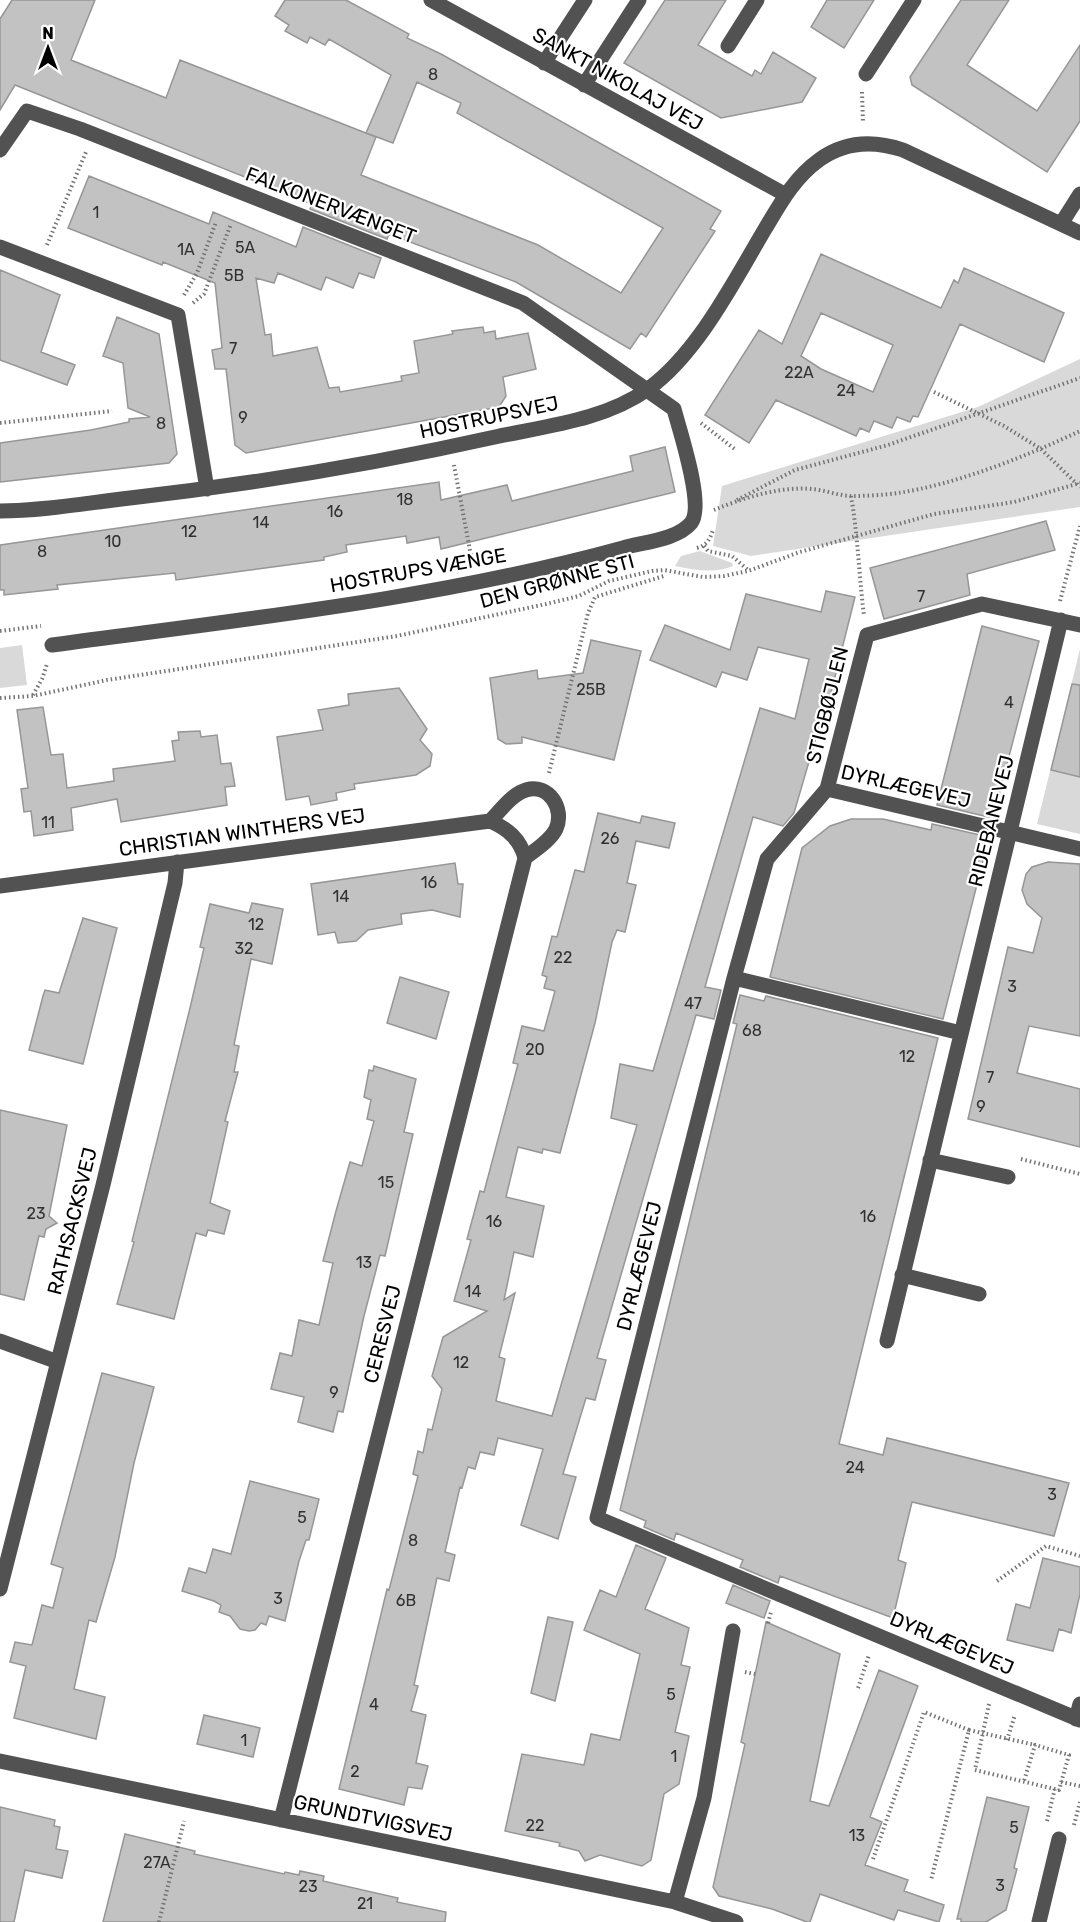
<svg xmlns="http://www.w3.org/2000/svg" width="1080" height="1922" font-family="Rubik,sans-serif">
<rect width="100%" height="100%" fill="#fff"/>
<path fill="#d9d9d9" d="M1080,359v148l-329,49 -38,-10 9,-60 256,-79z
M700,551l32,12 1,3c-19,8 -38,4 -58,0l6,-10z
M22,645l5,40 -27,3v-40z
M1080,649v185l-43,-10z"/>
<path fill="#c2c2c2" stroke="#969696" stroke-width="1.5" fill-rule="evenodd" d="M12,0h83l-24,60 95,38 14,-38 196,77 -15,38 177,70 83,48 42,-65 -206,-115 4,-10 -44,-21 -24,61 -27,-10 25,-58 -62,-36 -4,6 -15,-8 -3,6 -22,-12 4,-6 -14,-9 10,-16h61l63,34 -2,4 34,16 280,157 -11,18 5,2 -69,106 -5,-4 -11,16 -114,-67 -127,-48 -2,5 -77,-30 2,-5 -297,-119 -15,25v-91z
M665,0h61l-28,45 54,31 3,-6 6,4 12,-22 43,26 -14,24 -81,16 -97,-55z
M827,0h47l-30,48 -33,-21z
M961,0h48l-42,65 70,46 43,-66v76l-33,51 -135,-87 -2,-8z
M89,176l120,48 4,-12 83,35 7,-20 78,31 -7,20 -15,-5 -6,15 -27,-11 -5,13 -43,-17 -4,10 -18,-5 9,57 6,-1 2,22 44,-9 12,41 10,-1 1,5 62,-11 -1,-5 18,-3 -5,-32 39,-7 -1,-3 31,-4 1,6 11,-2 1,8 32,-6 8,36 -33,8 3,19 -7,11 -253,46 -11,-8 -9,-76h-11l-3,-19 10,-2 -7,-65 -52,-21 -1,3 -94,-37z
M821,254l120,54 13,-28 4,3 6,-15 100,45 -20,49 -84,-38 -42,93 -5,-1 -3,6 -13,-5 -5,11 -18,-7 -5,11 -9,-4 -4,8 -80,-36 -27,43 -44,-28 54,-85 23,14zM821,313l72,32 -20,47 -52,-23 -20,-13z
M0,270l60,25 -19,57 34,13 -8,20 -67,-25z
M117,317l42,17 18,120 -8,9 -169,19v-39l91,-13 38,-8v-3l21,-2 -22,-9 -5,-45 -20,-7z
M665,447l10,45 -234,57 -2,-12 -32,6 -1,-7 -60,9 1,7 -23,5v3l-148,20 -1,-7 -118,12 1,4 -54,6v-5h-4v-45l439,-63 2,18 66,-15 5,16 121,-30 -3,-15z
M1046,521l9,29 -88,24 3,21 -86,24 -14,-51z
M826,591l29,6 -26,104 -2,-1 -33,113 -11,13 -30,-9 -48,170 16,3 -7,29 -18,-4 -99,343 9,2 -11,40 -9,-2 -23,76 13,3 -18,62 -37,-14 22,-76 -45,-11 -4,17 -14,-3 -5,17 -7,-2 -6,21 -2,-1 -15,65 10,3 -6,26 -12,-3 -23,107 4,1 -7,25 15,4 -10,48 12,3 -6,23 -14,-2 -4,18 -65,-16 48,-200 2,1 29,-114 -5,-2 5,-23 5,2 5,-24 4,1 10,-41 -10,-13 11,-39 44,-26 -33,-10 17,-61 -4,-1 13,-48 4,1 34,-128 -5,-1 9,-37 22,5 11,-40 -11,-3 3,-11 -5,-2 10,-39 5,1 18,-67 9,2 14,-59 42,10 2,-7 33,7 -6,25 -33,-7 -9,42 9,2 -11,47 -8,-2 -5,12 -17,81 -35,130 -17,-4 -1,4 -24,-6 -12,50 38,9 -11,51 -19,-5 -10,48 11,-7 -16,64 6,2 -9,42 56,15 85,-291 -26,-7 9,-54 33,7 107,-363 35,11 14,-60 -51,-12 -11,33 -25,-8 -6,15 -66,-27 15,-35 65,25 16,-56 75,18z
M982,626l57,15 -46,177 -56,-13z
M591,640l50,11 -27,109 -92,-23v6l-16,1 -8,-5 -8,-61 47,-8 1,9 45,-6z
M1072,684l8,1v92l-29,-7z
M399,688l28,41 -7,11 12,14 -2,12 -14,9 -62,9 1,5 -19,4 1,7 -26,5 -2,-9 -23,4 -9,-63 46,-7 -5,-20 31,-5 -1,-11z
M43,707l8,48 12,-1 4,34 47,-7 -1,-12 62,-8 -3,-20 7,-1 -1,-8 22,-1 1,6 16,-2 4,29 10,-1 4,23 -10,1 2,18 -106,17 -4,-23 -46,9 2,22 -39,6 -3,-25 -7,1 -3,-23 7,-1 -11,-78z
M851,819h32l48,11 1,-6 57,13 -46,182 -173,-42 32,-129 28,-22z
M1048,862l32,2v172l-51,-10 -12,47 63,16v58l-112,-28 40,-172 25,6 9,-35 -15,-14 -5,-14 4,-16 6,-7z
M455,863l3,21h5l-3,33 -28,-7 -31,4 1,10 -34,6 -12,11 -18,2 -3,-11 -17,3 -7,-51z
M252,903l31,6 -11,55 -21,-5 -17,86 5,1 -5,26h4l-13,49 3,1 -18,81 20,8 -6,23 -16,-4 -2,6 -10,-3 -22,86 -57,-15 17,-62 -2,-1 58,-233 14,-60 -4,-1 10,-43 39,9z
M83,918l34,10 -34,136 -54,-14 14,-54 2,-6 14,3z
M400,977l49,15 -13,47 -49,-16z
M740,995l24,6 2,-5 172,42 -99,406 44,11 4,-17 182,45 -15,53 -142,-34 -14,58 8,3 -13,55 -113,-42 -2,7 -38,-16 3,-7 -67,-27 -2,7 -30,-13 2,-6 -26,-11 117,-486 -4,-1z
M374,1066l42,13 -12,53 9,2 -28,122 -5,-1 -16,61 -21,96 -5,-1 -5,21 -35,-10 6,-25 -33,-8 9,-36 12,3 7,-36 20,5 14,-62 -10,-2 13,-50 14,-49 12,4 12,-45 -7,-2 4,-19 -7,-3 5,-27 4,1z
M0,1110l67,15 -18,91 8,7 -11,6 -2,8 -5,-1 -15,64 -24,-6z
M102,1373l52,14 -20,76 -19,94 -19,65 -7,-2 -15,69 31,8 -9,42 -82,-21 12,-52 -16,-4 5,-20 17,3 10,-40 11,3 10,-40 -12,-4z
M250,1481l69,18 -10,41h-3l-7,21 -14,60 -16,-5 -3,9 -5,-2 -6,7 -6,1 -9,-2 -10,-13 -11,-4 2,-7 -7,-4 -32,-10 7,-23 17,5 7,-24 18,5z
M636,1545l30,13 -21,51 44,19 -8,37 9,2 -15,65 14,4 -10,48 -15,10 -13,66 -9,6 -42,-11 -15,6 -6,-10 -20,-5 1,-3 -55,-12 17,-77 62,11 7,-31 29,6 20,-86 -56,-24 16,-40 16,7z
M1043,1558l37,9v27l-9,39 -12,-4 -6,22 -46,-11 9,-36 14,4z
M733,1585l37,16 -6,17 -38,-15z
M548,1617l25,5 -18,79 -24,-8z
M766,1622l74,32 -30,147 19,5 50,-136 39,16 -48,131 12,5 -17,43 43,15 -4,11 40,14 -5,17 -41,-12 -4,10 -74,-26 -10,28h-3l-35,-13 -53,-13 -6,-9 32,-143 -4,-2z
M204,1715l56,13 -7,29 -56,-13z
M987,1797l42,10 -15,61 3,1 -11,41 -20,12h-25v-3h-4z
M0,1807l55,13 -1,6 6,1 -4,22 12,2 -6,27 -37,-8 -11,52h-14z
M125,1834l70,17 -1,3 90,20 1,-2 14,3 1,-4 24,5 -1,5 75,17 -1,4 49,10 -1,10h-342z"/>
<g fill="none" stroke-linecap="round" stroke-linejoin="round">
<path stroke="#747474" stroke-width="4" stroke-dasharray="1.5 3" stroke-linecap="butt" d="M862,92l1,31
M47,245l39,-93
M184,295l13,-22 19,-51
M193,303l11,-9 27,-70
M934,392l70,34 37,23 39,38
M0,423l112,-12
M701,423l35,27
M454,465l18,96
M851,496c7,40 8,80 13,120
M737,500l58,-30 93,-25 192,-67
M714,510c29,-12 66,-24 98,-21 13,1 27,7 40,7 15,0 32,-1 46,-3 59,-9 129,-37 182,-62
M704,546l4,5 24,5 16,14
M697,548c10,-3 13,-9 16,-18
M1060,601l20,-75
M0,631l41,-5
M33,695l9,-16 5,-15
M0,698l33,-2 74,-16 290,-44 149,-32 33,-8 30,-15 43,-10 12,-1 39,7 21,-1 24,-5 52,-19 134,-38 80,-12 66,-19
M549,773l39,-160 7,-16 69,-21
M1021,1159l59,15
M997,1581l49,-35 34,10
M768,1623l3,-11
M745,1672l10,2
M858,1688l11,-33
M989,1704l-14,66 84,20 10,-35 -34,-10 -11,36
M969,1730l66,15
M1007,1740l8,-25
M1061,1782l19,4
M1047,1821l8,-33
M1074,1825l6,-23
M873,1859l51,-147 45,18 -38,150
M159,1922l25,-101"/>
<path stroke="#525252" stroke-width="15" d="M431,0l355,195
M728,46l29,-46
M544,63l41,-63
M866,74l48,-74
M584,85l55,-85
M0,150l27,-39 53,18 443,174 151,106c6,23 31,97 17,114 -14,17 -48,19 -68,25 -186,51 -379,71 -571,97
M1061,224l19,-30
M0,247l178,68 29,174
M0,511c43,0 87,-8 130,-13 123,-14 244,-34 365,-61 51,-11 110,-17 153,-48 50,-36 86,-108 117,-160 15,-25 29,-51 54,-69 26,-19 54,-20 84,-10l177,83
M1080,625l-98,-21 -115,31 -40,154 -60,70 -33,119 -137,540 483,202
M827,789l253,60
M490,821c10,-10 22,-27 36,-31 23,-7 39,19 30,39 -6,12 -21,21 -31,29
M0,886l490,-65c18,8 30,18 35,37l-244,962
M734,978l227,55
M930,1160l78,17
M902,1275l77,19
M0,1341l58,21
M887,1341l174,-721
M0,1589l103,-404 72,-302 2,-21
M1076,1719l4,-15
M0,1761l675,141 61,20
M675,1902l29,-104 29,-167
M1039,1922l20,-83"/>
</g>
<g text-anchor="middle" stroke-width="4.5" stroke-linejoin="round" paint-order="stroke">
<g font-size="16" fill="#303030">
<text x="433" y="80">8</text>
<text x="96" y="218">1</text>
<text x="245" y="253">5A</text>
<text x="186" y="255">1A</text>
<text x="234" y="281">5B</text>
<text x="233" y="354">7</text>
<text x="799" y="378">22A</text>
<text x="846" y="396">24</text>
<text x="243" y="423">9</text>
<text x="161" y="429">8</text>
<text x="405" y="505">18</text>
<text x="335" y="517">16</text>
<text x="261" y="528">14</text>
<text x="189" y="537">12</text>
<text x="113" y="547">10</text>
<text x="42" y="557">8</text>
<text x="921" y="602">7</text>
<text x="591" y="695">25B</text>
<text x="1009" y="708">4</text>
<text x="48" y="828">11</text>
<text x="610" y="844">26</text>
<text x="429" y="888">16</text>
<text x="341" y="902">14</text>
<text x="256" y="930">12</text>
<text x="244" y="954">32</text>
<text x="563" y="963">22</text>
<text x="1012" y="992">3</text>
<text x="693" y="1009">47</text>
<text x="752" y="1036">68</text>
<text x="535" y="1055">20</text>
<text x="907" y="1062">12</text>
<text x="990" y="1083">7</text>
<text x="981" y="1112">9</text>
<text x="386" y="1188">15</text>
<text x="36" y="1219">23</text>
<text x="868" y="1222">16</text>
<text x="494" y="1227">16</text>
<text x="364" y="1268">13</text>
<text x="473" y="1297">14</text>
<text x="461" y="1368">12</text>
<text x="334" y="1398">9</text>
<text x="855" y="1473">24</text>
<text x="1052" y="1500">3</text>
<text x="302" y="1523">5</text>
<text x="413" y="1546">8</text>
<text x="278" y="1604">3</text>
<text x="406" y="1606">6B</text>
<text x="671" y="1700">5</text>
<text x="374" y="1710">4</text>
<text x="244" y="1746">1</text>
<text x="674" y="1762">1</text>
<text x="355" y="1777">2</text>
<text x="535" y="1831">22</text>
<text x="1014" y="1833">5</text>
<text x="857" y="1841">13</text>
<text x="157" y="1868">27A</text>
<text x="1000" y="1891">3</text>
<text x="308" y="1892">23</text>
<text x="365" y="1909">21</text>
</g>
<g font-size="20" fill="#000" stroke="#fff">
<text transform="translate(618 79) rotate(29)" y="7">SANKT NIKOLAJ VEJ</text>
<text transform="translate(331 205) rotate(21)" y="7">FALKONERVÆNGET</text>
<text transform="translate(489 417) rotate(-12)" y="7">HOSTRUPSVEJ</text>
<text transform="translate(418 570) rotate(-10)" y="7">HOSTRUPS VÆNGE</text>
<text transform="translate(557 581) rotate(-15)" y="7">DEN GRØNNE STI</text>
<text transform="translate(827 705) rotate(-76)" y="7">STIGBØJLEN</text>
<text transform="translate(906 786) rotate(13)" y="7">DYRLÆGEVEJ</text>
<text transform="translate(991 821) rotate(-76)" y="7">RIDEBANEVEJ</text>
<text transform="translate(242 832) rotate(-8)" y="7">CHRISTIAN WINTHERS VEJ</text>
<text transform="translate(72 1221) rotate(-76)" y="7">RATHSACKSVEJ</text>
<text transform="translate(639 1266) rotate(-76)" y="7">DYRLÆGEVEJ</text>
<text transform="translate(382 1334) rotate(-76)" y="7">CERESVEJ</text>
<text transform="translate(952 1643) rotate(23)" y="7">DYRLÆGEVEJ</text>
<text transform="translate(373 1818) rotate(12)" y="7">GRUNDTVIGSVEJ</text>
</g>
</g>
<g transform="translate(48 48)" stroke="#ffffff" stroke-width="4.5" paint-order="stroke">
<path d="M0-4.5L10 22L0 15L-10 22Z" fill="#000000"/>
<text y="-9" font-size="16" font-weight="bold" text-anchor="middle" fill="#000000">N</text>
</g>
</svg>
